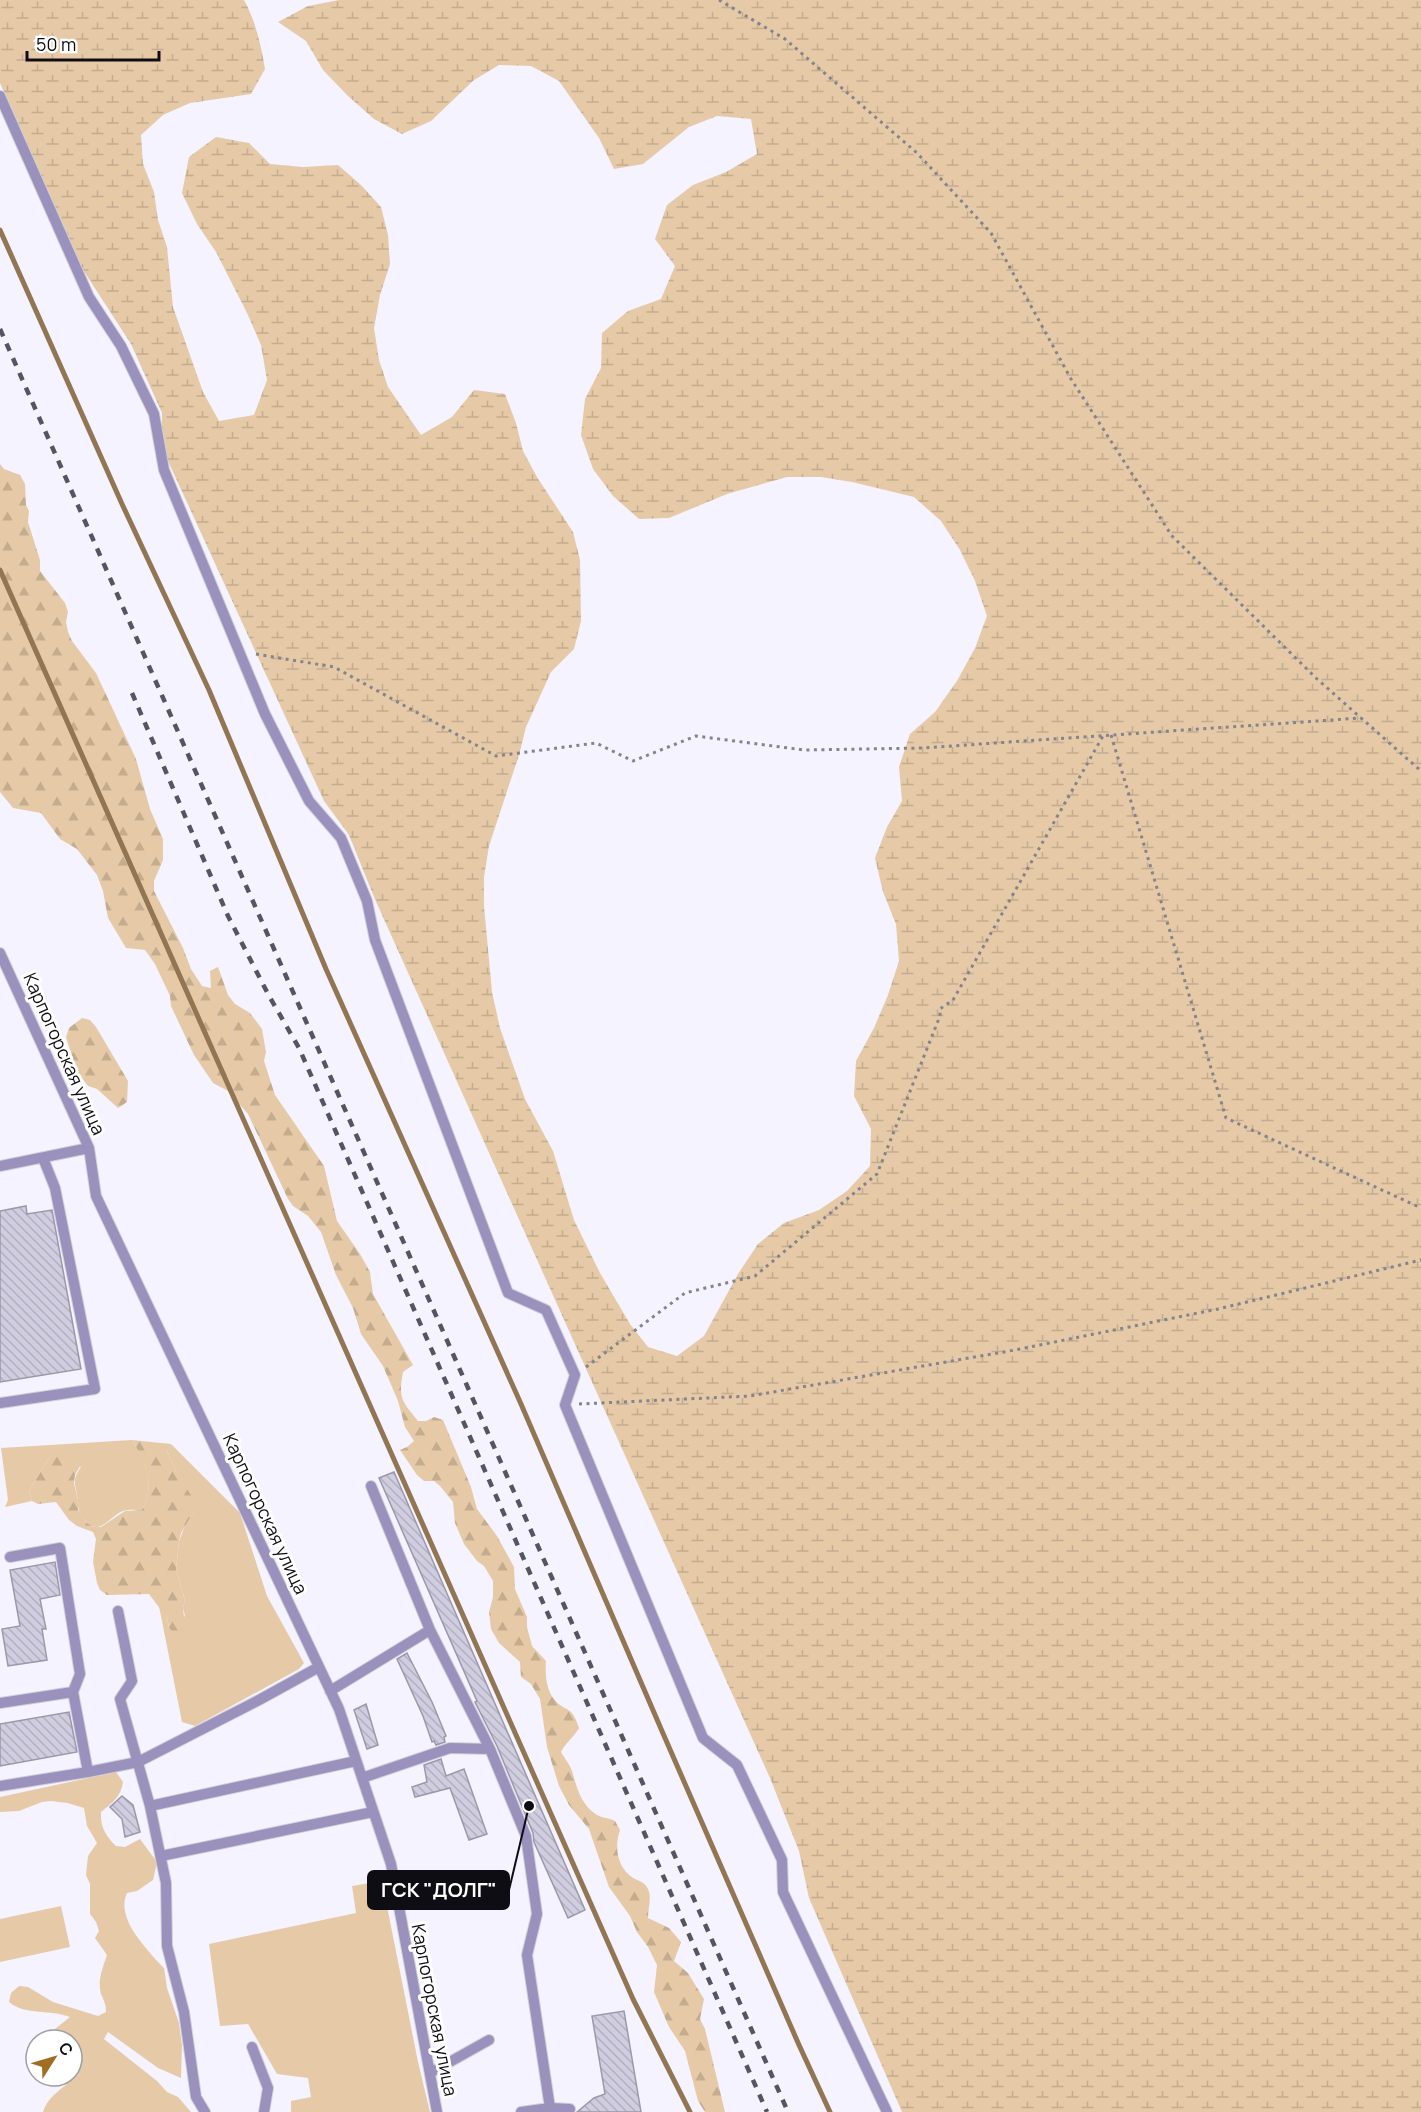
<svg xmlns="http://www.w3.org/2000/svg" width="1421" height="2112" font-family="Manrope,sans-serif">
<defs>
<pattern id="forest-firs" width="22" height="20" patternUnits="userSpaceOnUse" patternTransform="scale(1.5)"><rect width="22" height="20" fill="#e6caa7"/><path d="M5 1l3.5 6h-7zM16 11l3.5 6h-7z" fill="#c4ac8f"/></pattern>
<pattern id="wetland-marsh" width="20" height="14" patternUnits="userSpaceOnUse" patternTransform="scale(1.5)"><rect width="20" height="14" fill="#e6caa7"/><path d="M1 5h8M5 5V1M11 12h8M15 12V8" fill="none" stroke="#c4ac8f"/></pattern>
<pattern id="building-back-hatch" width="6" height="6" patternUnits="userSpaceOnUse" patternTransform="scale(1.5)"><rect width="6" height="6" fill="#d1cde0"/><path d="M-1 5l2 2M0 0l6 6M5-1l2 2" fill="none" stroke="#b2afbf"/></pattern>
</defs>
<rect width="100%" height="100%" fill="#f5f3ff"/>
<path fill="#e6caa7" d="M132,1440c14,21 24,46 10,70 -6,0 -13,-1 -19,1 -14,5 -24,28 -39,8 -5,-6 -6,-9 -6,-17 -1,-16 -8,-20 3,-35l-32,-9 -20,33 3,10 -27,6 3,-7 -7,-52z
M171,1444l69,69 27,83 37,67 -5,6 -104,57 -13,-4 -23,-116 8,12 2,9 16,-11 -2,-8 2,-8 -9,-31 3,-27 6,-17 9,-14 -27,-60z
M116,1772l7,10c-2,15 -11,21 -22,30 -1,15 5,24 15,34l9,1 15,-8 17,23 -4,18 -16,11 -10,2c-11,25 16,51 31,69l6,6 3,20 12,35 3,22 -1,33 -23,-10 -50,-36 -4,7 53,42 10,11 11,5 13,15h-148c4,-13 13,-19 24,-28l-3,-8h8v-36h-15l-4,-2 2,-9 15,-12c-20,-8 -44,-1 -61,-15l2,-9 8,-7 9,1 25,15 45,14 8,-4c0,-8 -2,-11 -5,-18 -4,-13 2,-27 6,-39l-12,-17 4,-7 -3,-9 -6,-8v-30l-4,-9 2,-19 9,-13 -10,-17 -3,-18 -17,-5 -16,-2 -9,1 -23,9 -19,1v-15z
M382,1881l36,181 12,50h-139v-11l20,-4 -3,-19 -31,-4 -29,-50 -28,2 -11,-82 147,-31 -4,-27z
M61,1906l9,41 -70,15v-43z"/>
<path fill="url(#forest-firs)" d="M0,464l4,5 16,6 5,9 1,21 3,6 -1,11 12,38v11l25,32 3,9 -2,10 2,10 4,9 24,32 40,86 14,50 13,30v21l-9,21v10l29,57 8,21 11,17 9,2 -1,-17 8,-4 10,28 7,9 15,9 12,16 4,23 -2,9 11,34 49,71 13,55 23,33 10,18 3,22 40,71 -10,7c-5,27 -1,29 15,49h8l8,-4 9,3 28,67 6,22 20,27 17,31 1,22 12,28v10l5,19 14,15c-1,13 0,28 8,38 12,15 17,4 25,29 -5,9 -13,14 -18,24 4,7 10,14 12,22 4,15 9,32 24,41 5,3 13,3 18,6l5,9c-6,17 -3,37 13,48 6,3 12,4 15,11 4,9 0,19 0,29l21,10 12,14 -7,19 14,12 16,26 -4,20 5,10 20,83h-20l-7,-11 -13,-50 -16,-24 -15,-35 3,-27 -9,-18 -11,-15 -7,-16 -21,-29 -20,-58 -20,-24 -10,-19 -12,-39 -7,-48 -9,-15 -10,-7 -1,-15 -21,-19 -8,-14 -2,-17 4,-15v-16l-9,-15 -7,-5 -13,-17 -9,-21 -2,-21 -13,-16 -6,-5h-10l-7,-6 -17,-25 7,-3 7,-6 -9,-14 -7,-26 -15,-35 -22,-32 -8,-26 -17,-33 -15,-43 -13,-16 -15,-10 -5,-7 -40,-85 -20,-23 -15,-8 -19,-28 -23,-49 -1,-10 -15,-32 -10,-14 -19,-2 -18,-30 -5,-27 -6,-16 -20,-26 -17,-10 -19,-26 -28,-5 -13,-16z
M82,1018l8,2 6,7 32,54 -1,21 -9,6 -21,-19 -9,-3 -11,-14 -11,-35 3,-9z
M132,1440l39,4 -4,7 11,24 18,28 -2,8 -13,22 -2,9 -3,27 9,31 -2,8 2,18 -3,7 -8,2 -5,-8 -2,-9 -18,-24 -42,1 -7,-5 -3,-7 -4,-21 3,-23 -3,-7 -16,-6 -8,-6 -13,-18 -18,2 -6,-3 -3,-10 20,-33 6,-4 15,-3 9,2 5,6 -9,16 -1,8 4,17v10l9,13 7,4h7l24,-16 17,-1c14,-24 3,-49 -10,-70z"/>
<path fill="url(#wetland-marsh)" d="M0,0h244c12,22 17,45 21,69l-14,25 -61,9 -27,12 -22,20 2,29 11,28 4,28 9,27 6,60 30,85 16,29 35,-6 13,-35 -6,-35 -14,-32 -31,-61 -19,-28 -15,-31 7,-36 27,-20 33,6 21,21 33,3 35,-2 23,20 20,22 7,28 2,29 -10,31 -6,33 5,32 9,27 33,48 31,-18 22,-27 31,4 11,29 7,28 14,26 36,55 7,28 1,61 -7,28 -23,23 -25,55 -7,28 -30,91 -5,31v29l8,86 8,36 25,71 28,52 21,69 26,53 30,51 18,23 29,9 27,-20 34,-62 20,-30 26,-21 35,-13 28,-19 23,-25 1,-37 -17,-33 2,-35 18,-33 14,-33 11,-34 -3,-37 -13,-32 -8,-34 12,-31 15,-26 -3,-34 11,-33 25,-22 22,-31 18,-33 12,-32 -12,-35 -15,-31 -19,-29 -27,-24 -62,-15 -31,-5h-34l-60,17 -58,24 -30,1 -26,-23 -20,-27 -12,-34 4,-36 16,-31 1,-35 26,-22 33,-12 14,-33 -20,-27 12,-34 26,-20 33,-13 31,-18 -6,-35 -34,-3 -28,11 -46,37 -29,5 -15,-31 -40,-57 -28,-15 -32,-1 -25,15 -43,41 -29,13 -28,-15 -26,-23 -25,-26 -17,-29 -28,-19 30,-16 31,-6h1082v2112h-519l-93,-214 -10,-47 -29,-73 -396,-881 -25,-62 -25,-34 -162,-353v-35l-31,-69 -55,-85 -76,-176z"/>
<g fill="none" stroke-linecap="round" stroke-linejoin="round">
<path stroke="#927654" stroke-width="5" d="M0,230l122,274 87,186 117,279 195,435 144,334 134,307 31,67
M0,570l633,1429 57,113"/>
</g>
<path fill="url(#building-back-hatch)" stroke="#9b98aa" stroke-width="1.5" d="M26,1206l1,8 25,-4 29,159 -81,13v-171z
M394,1472l191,438 -17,8 -34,-76 -1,-9 -36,-87 -22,-44 2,-1 -98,-223z
M55,1562l5,33 -20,4 6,30h-4l5,31 -39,6 -6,-37 18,-3 -10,-56z
M407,1653l25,49 14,34 -2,1 1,5 -9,3 -2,-4 -2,1 -9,-26 -26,-57z
M366,1704l12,41 -11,4 -13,-39z
M69,1712l8,40 -77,14v-42z
M441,1759l5,17 18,-7 23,65 -18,6 -19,-52 -35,9 -3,-10 15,-5 -3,-17z
M122,1796l11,9 7,27 -15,5 -3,-18 -12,-12z
M624,2011l17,101h-64l17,-14 11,-4 -13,-78z"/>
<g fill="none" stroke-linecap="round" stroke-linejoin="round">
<g stroke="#d0ced9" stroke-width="12">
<path id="lane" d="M0,96l89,201 32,49 33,68 10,56 101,244 44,87 32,37 26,63 8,39 133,353 38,17 29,65 -10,30 138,333 34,27 45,95 1,32 104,220
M0,953l89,195 7,48 243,513 52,155 46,248
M0,1166l89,-18
M0,1403l95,-14 -40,-201 -12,-30
M371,1486l59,144 60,119 36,87 11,78 -10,41 23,153 4,4
M10,1557l50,-9 20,126 -7,18
M118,1611l14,70 -12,18 30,107 16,77 1,63 17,66 12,85 9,15
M330,1691l100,-61
M0,1703l73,-11 15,80 -88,14
M88,1772l50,-10 121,-62 60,-33
M362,1778l88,-30 40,1
M150,1806l206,-45
M161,1856l212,-44
M252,2047l16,41 -4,24
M430,2073l59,-33
M521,2112l29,-4 20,1"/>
</g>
<path stroke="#85838c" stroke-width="3" stroke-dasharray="3 4.5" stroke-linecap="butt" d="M719,0l66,39 132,114 74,80 80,146 101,157 145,143 104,92
M256,654l78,13 162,89 100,-13 37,18 63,-25 108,14 118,-2 439,-30
M1111,735l115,383 195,90
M586,1367l99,-74 70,-17 122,-102 63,-158v-7l13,-9 150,-264
M579,1404l171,-8 265,-46 203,-41 203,-49"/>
<use href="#lane" stroke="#9a91bc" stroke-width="10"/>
<path stroke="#56555d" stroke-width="4.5" stroke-dasharray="8 8" stroke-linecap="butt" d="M0,329l788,1783
M132,693l96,223 40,78 31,54 468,1064"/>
</g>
<g text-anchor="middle" stroke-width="6" stroke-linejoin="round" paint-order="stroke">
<g font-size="18" fill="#0e0d13" stroke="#fff">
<text transform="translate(64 1054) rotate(66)" y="6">Карпогорская улица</text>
<text transform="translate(265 1514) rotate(65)" y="6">Карпогорская улица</text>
<text transform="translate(434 2010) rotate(79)" y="6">Карпогорская улица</text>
</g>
</g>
<path fill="none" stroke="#0e0d13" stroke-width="2" d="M529 1806L509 1890"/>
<circle fill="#0e0d13" stroke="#fff" stroke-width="2" cx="529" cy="1806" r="6"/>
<rect fill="#0e0d13" stroke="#0e0d13" stroke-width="2" x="368" y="1871" width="141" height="38" rx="6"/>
<g font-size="20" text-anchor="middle" font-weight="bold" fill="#fff">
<text x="439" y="1897">ГСК "ДОЛГ"</text>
</g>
<g transform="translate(54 2058) rotate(53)"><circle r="28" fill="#ffffff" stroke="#9f9ea1" stroke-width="1.5"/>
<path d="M0-4.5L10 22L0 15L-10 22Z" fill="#a06d23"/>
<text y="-9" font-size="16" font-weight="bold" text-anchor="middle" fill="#0e0d13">С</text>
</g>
<path d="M27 51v9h132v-9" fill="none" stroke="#0e0d13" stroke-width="3"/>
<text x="36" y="51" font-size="18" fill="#0e0d13" stroke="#ffffff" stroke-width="4.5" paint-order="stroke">50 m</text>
</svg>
